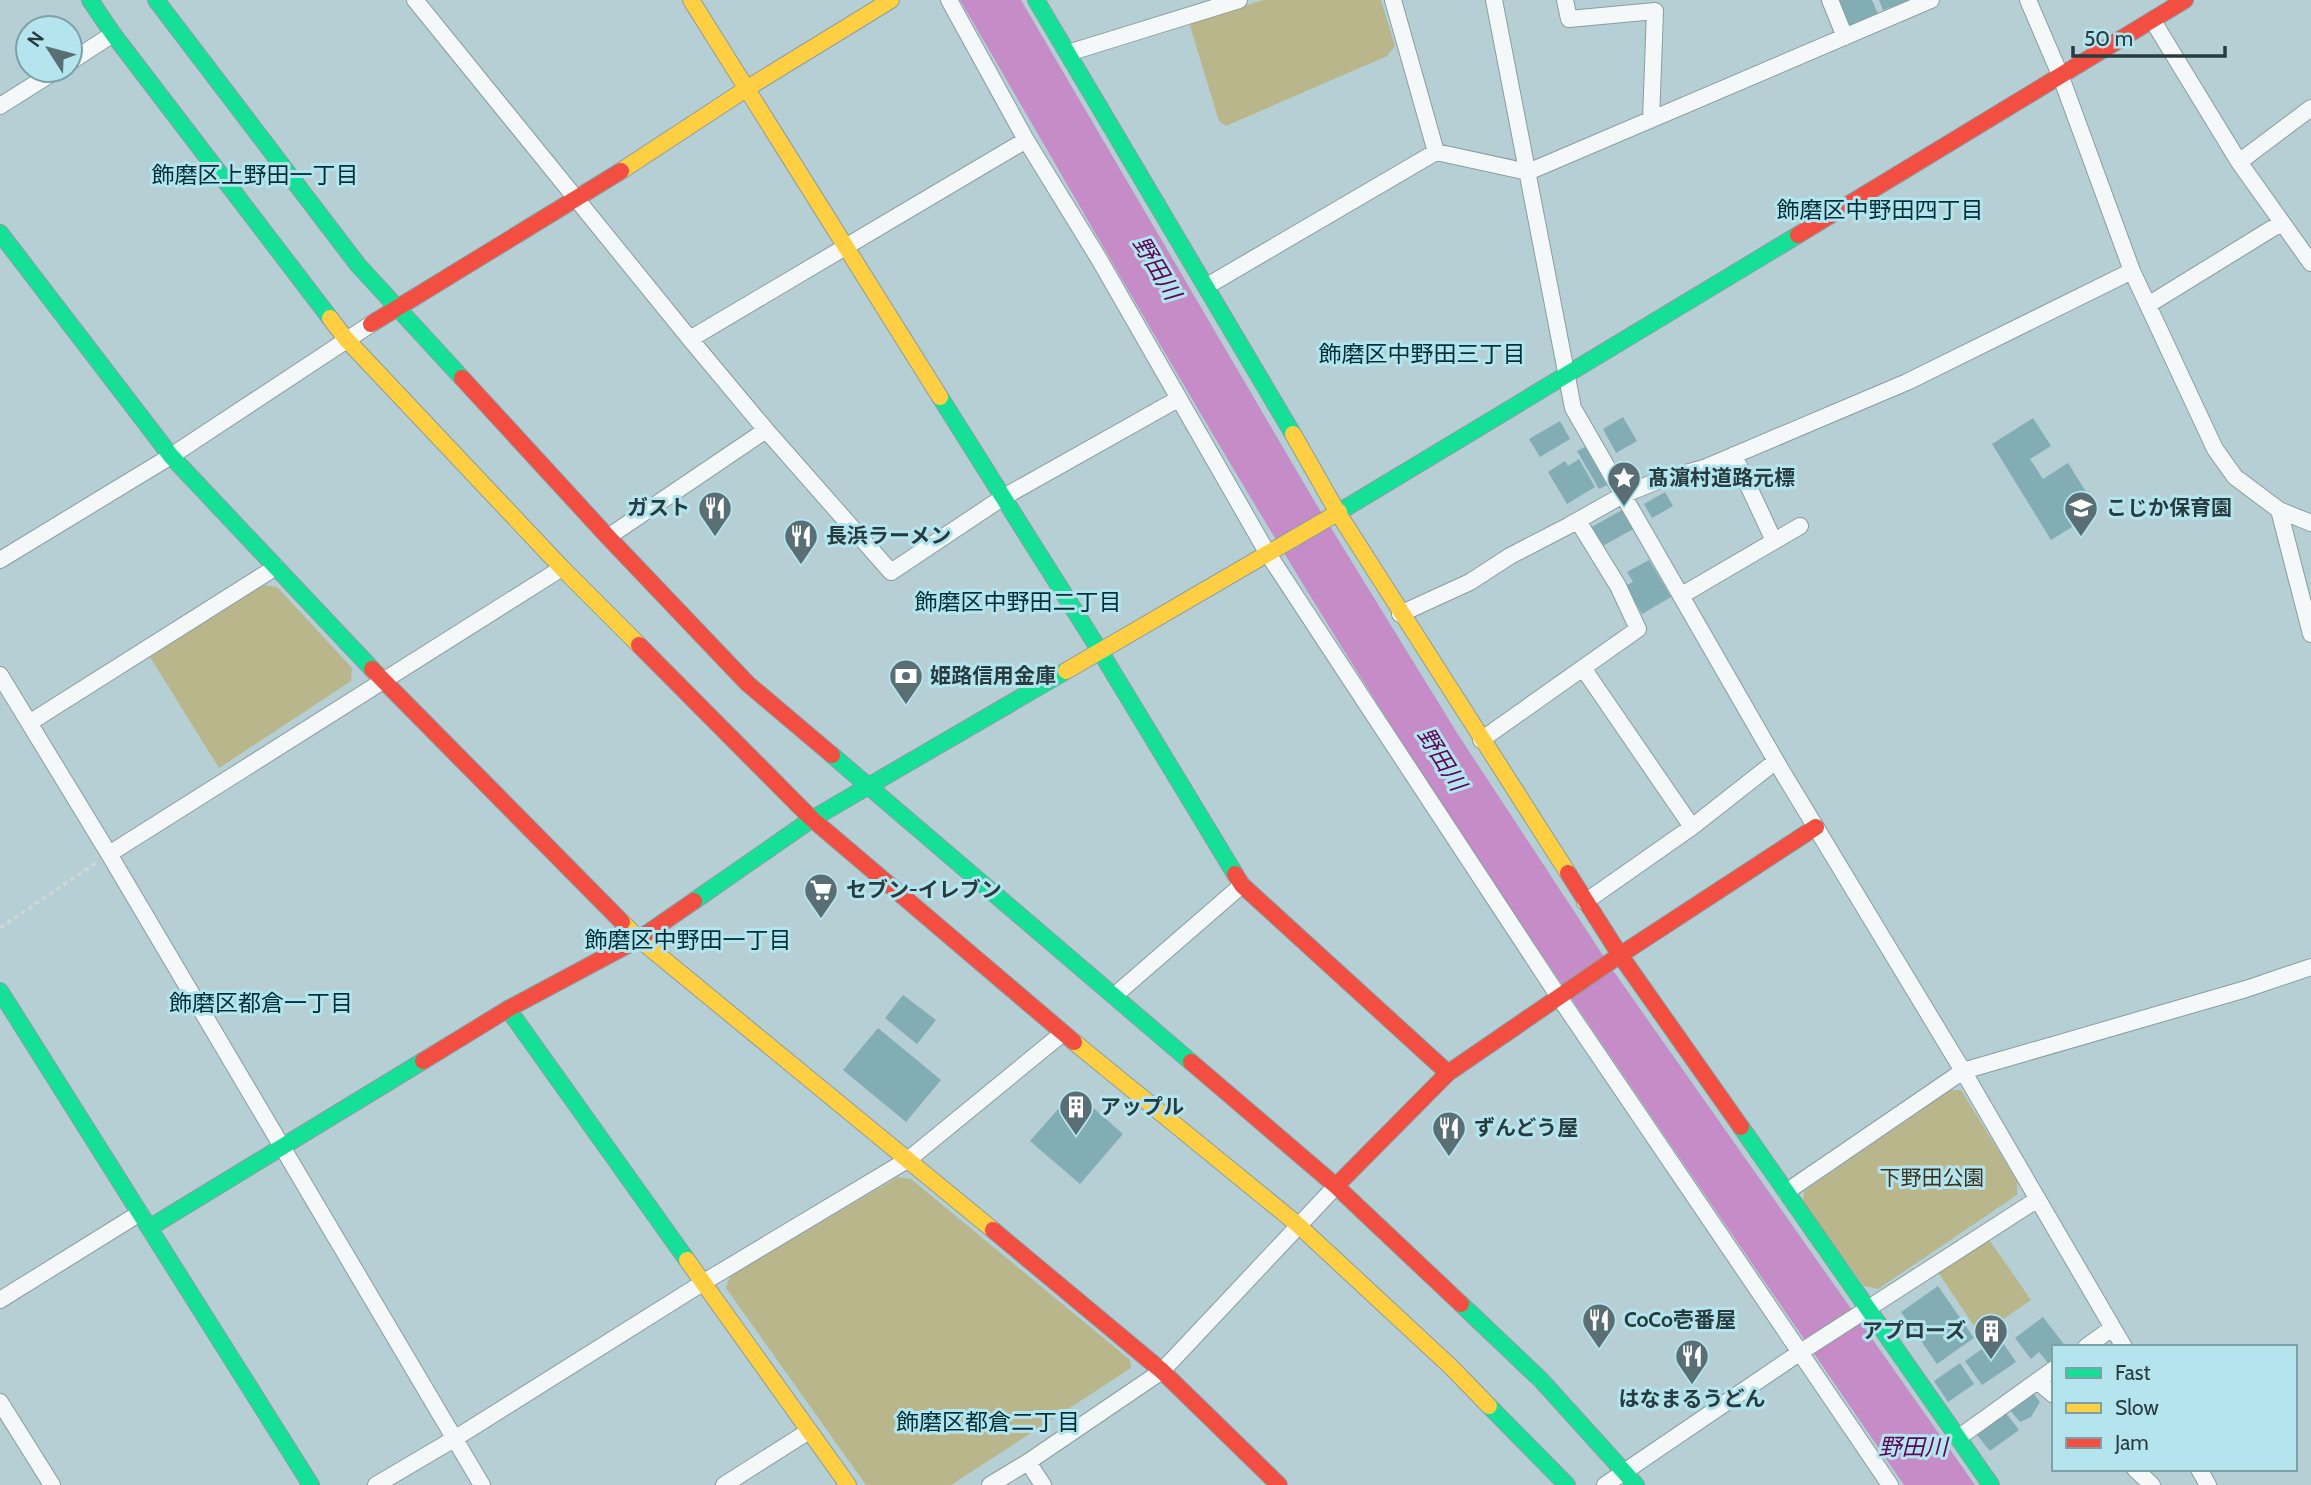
<svg xmlns="http://www.w3.org/2000/svg" width="2311" height="1485" font-family="Cabin,'Noto Sans JP',sans-serif">
<rect width="100%" height="100%" fill="#b5cfd4"/>
<path fill="#b9b68c" d="M1264,0h117l14,46 -8,10 -161,70 -7,-5 -29,-95 4,-6z
M264,585l13,2 75,81 -1,13 -132,87 -69,-111z
M1951,1090h10l56,91v14l-139,94 -14,-3 -61,-83 1,-12z
M898,1177l13,2 219,181 1,8 -180,117h-85l-140,-197 4,-12z
M1988,1238l43,62 -51,35 -42,-63z"/>
<path fill="#c58cc7" d="M960,0h61l291,497 147,239 153,233 363,516h-71c-163,-239 -329,-476 -486,-718 -162,-250 -308,-510 -458,-767z"/>
<path fill="#82adb4" d="M1836,0h36l7,16 -32,12z
M1879,0h32l-28,10z
M1623,417l14,24 -21,12 -13,-24z
M2033,418l18,28 -21,13 13,20 25,-16 30,48 -47,29 -59,-96z
M1560,421l10,18 -30,18 -11,-18z
M1585,447l22,38 -8,4 -22,-38z
M1579,459l16,28 -28,17 -19,-32 17,-11 3,5z
M1665,492l8,14 -21,12 -8,-14z
M1622,510l11,19 -32,18 -11,-19z
M1649,560l22,37 -29,17 -17,-28 8,-4 -6,-10z
M903,995l33,25 -19,24 -32,-26z
M878,1028l63,52 -35,42 -63,-52z
M1074,1091l49,43 -43,50 -50,-43z
M1938,1286l36,52 -37,26 -36,-52z
M2043,1317l23,30h-12v12l-6,4 -9,-11 -8,7 -16,-21z
M1999,1337l17,25 -34,23 -17,-24z
M1960,1363l14,21 -26,18 -14,-21z
M2033,1393l7,9 -9,15 -11,5 -10,-12z
M2006,1413l13,17 -29,21 -13,-16z"/>
<g fill="none" stroke-linecap="round" stroke-linejoin="round">
<g stroke="#899da1" stroke-width="18">
<path id="street" d="M415,0l275,339 76,91 125,142 111,-74 176,-99
M949,0l77,140 73,119 169,295 291,443 331,488
M1393,0l43,152
M1494,0l79,408 207,360 183,303 161,276
M1565,0l4,19 86,-8 -4,109
M1830,0l15,37
M2028,0l33,77 71,194 83,178 20,28 44,33 32,13
M2153,21l86,141 72,101
M1068,53l171,-53
M70,62l43,-28
M0,106l57,-36
M2239,162l72,-54
M1207,286l229,-134 92,20 403,-172
M2148,305l133,-82
M690,339l336,-199
M1734,455l40,86
M2279,510l32,124
M608,537l158,-107
M0,560l171,-104 200,-132
M1682,595l118,-69
M1400,614l70,-32 40,-26 58,-30 55,-31 37,-15 44,-12 203,-86 225,-111
M1583,668l109,159
M0,675l109,179 373,631
M29,723l247,-156
M1481,740l157,-111 -20,-43 -40,-65
M109,854l453,-286
M1585,902l107,-75 84,-66
M1114,996l128,-111
M1786,1192l177,-121 283,-82 65,-22
M0,1300l140,-87
M2086,1347l26,-19
M2037,1381l17,14
M0,1402l52,83
M1958,1438l96,-69
M1028,1462l15,23
M2135,1469l17,16
M2199,1469l9,16
M376,1485l78,-46 250,-157 205,-123 154,-126
M724,1485l85,-54
M990,1485l38,-23 134,-91 174,-185
M1605,1485l194,-132 239,-154"/>
</g>
<g stroke="#899da1" stroke-width="18">
<path id="fast" d="M90,0l23,34 217,284
M156,0l202,265 104,113
M1036,0l257,434
M0,233l171,223 201,213
M940,397l160,254 135,223
M1339,512l459,-277
M832,755l359,307
M694,901l118,-82 254,-148
M0,991l311,494
M508,1009l179,251
M1741,1127l250,358
M149,1228l274,-167
M1461,1304l80,76 95,105
M1489,1406l78,79"/>
</g>
<g stroke="#899da1" stroke-width="18">
<path id="slow" d="M691,0l249,397
M621,171l125,-82 145,-89
M330,318l16,21 216,229 77,77
M1293,434l45,79 230,360
M1066,671l273,-159
M622,922l17,17 354,291
M1074,1042l223,182 153,142 39,40
M687,1260l161,225"/>
</g>
<g stroke="#899da1" stroke-width="18">
<path id="jam" d="M1798,235l387,-235
M371,324l250,-153
M462,378l146,159 140,147 84,71
M639,645l173,174 262,223
M372,669l250,253
M1568,873l52,82 121,172
M1235,874l7,11 206,188
M423,1061l85,-52 131,-70 55,-38
M1191,1062l145,124 125,118
M1336,1186l112,-113 172,-118 196,-128
M993,1230l169,141 117,114"/>
</g>
<path stroke="#ced6d8" stroke-width="3.5" stroke-dasharray="5 3.5" stroke-linecap="butt" d="M0,928l96,-65"/>
<use href="#street" stroke="#f4f8f9" stroke-width="16"/>
<use href="#fast" stroke="#16e098" stroke-width="16"/>
<use href="#slow" stroke="#ffcf43" stroke-width="16"/>
<use href="#jam" stroke="#f24e42" stroke-width="16"/>
</g>
<defs>
<g id="sight-pin" transform="scale(1.75)"><path d="M0 17L-7.5 6A9.5 9.5 0 1 1 7.5 6Z" fill="#596f74" stroke="#b4e5ee"/><path d="M0-6L1.8-2.2L6-1.7L2.9 1.2L3.7 5.4L0 3.3L-3.7 5.4L-2.9 1.2L-6-1.7L-1.8-2.2Z" fill="#fff"/></g>
<g id="restaurant-pin" transform="scale(1.75)"><path d="M0 17L-7.5 6A9.5 9.5 0 1 1 7.5 6Z" fill="#596f74" stroke="#b4e5ee"/><path d="M-5-6h1v4h1v-4h1v4h1v-4h1v5L-1.5 .5V6h-2V.5L-5-1ZM5-6V6H3V1.5H1.5Q1.5-4 5-6Z" fill="#fff"/></g>
<g id="school-pin" transform="scale(1.75)"><path d="M0 17L-7.5 6A9.5 9.5 0 1 1 7.5 6Z" fill="#596f74" stroke="#b4e5ee"/><path d="M0-5L7-2L0 1L-7-2ZM-4 1L0 2.5L4 1V4Q0 6-4 4Z" fill="#fff"/></g>
<g id="bank-pin" transform="scale(1.75)"><path d="M0 17L-7.5 6A9.5 9.5 0 1 1 7.5 6Z" fill="#596f74" stroke="#b4e5ee"/><path d="M-6-4H6V4H-6ZM0-2.3a2.3 2.3 0 1 0 0 4.6a2.3 2.3 0 1 0 0-4.6Z" fill="#fff"/></g>
<g id="supermarket-pin" transform="scale(1.75)"><path d="M0 17L-7.5 6A9.5 9.5 0 1 1 7.5 6Z" fill="#596f74" stroke="#b4e5ee"/><path d="M-6-5.5h2.5l.6 2H6L4.5 2H-2.5L-4.4-4H-6ZM-1.5 3.2a1.3 1.3 0 1 0 .1 0ZM3 3.2a1.3 1.3 0 1 0 .1 0Z" fill="#fff"/></g>
<g id="building-pin" transform="scale(1.75)"><path d="M0 17L-7.5 6A9.5 9.5 0 1 1 7.5 6Z" fill="#596f74" stroke="#b4e5ee"/><path d="M-4-6H4V6H1V3H-1V6H-4ZM-2.5-4.3h1.7v1.8h-1.7ZM.8-4.3h1.7v1.8H.8ZM-2.5-1h1.7V.8h-1.7ZM.8-1h1.7V.8H.8Z" fill="#fff"/></g>
</defs>
<g fill-rule="evenodd">
<use href="#sight-pin" x="1624" y="478"/>
<use href="#restaurant-pin" x="715" y="508"/>
<use href="#school-pin" x="2081" y="508"/>
<use href="#restaurant-pin" x="801" y="536"/>
<use href="#bank-pin" x="906" y="676"/>
<use href="#supermarket-pin" x="821" y="890"/>
<use href="#building-pin" x="1076" y="1107"/>
<use href="#restaurant-pin" x="1449" y="1128"/>
<use href="#restaurant-pin" x="1599" y="1320"/>
<use href="#building-pin" x="1991" y="1331"/>
<use href="#restaurant-pin" x="1692" y="1356"/>
</g>
<g text-anchor="middle" stroke-width="6" stroke-linejoin="round" paint-order="stroke">
<g font-size="21" font-weight="bold" fill="#283c40" stroke="#b4e5ee" text-anchor="start">
<text x="1648" y="485">髙濵村道路元標</text>
<text x="690" y="515" text-anchor="end">ガスト</text>
<text x="2106" y="515">こじか保育園</text>
<text x="826" y="543">長浜ラーメン</text>
<text x="930" y="683">姫路信用金庫</text>
<text x="846" y="897">セブン-イレブン</text>
<text x="1100" y="1114">アップル</text>
<text x="1474" y="1135">ずんどう屋</text>
<text x="1624" y="1327">CoCo壱番屋</text>
<text x="1966" y="1338" text-anchor="end">アプローズ</text>
<text x="1692" y="1406" text-anchor="middle">はなまるうどん</text>
</g>
<g font-size="21" fill="#3d3520" stroke="#b4e5ee">
<text x="1932" y="1185">下野田公園</text>
</g>
<g font-size="23" fill="#003138" stroke="#b4e5ee">
<text x="255" y="183">飾磨区上野田一丁目</text>
<text x="1880" y="218">飾磨区中野田四丁目</text>
<text x="1422" y="362">飾磨区中野田三丁目</text>
<text x="1018" y="610">飾磨区中野田二丁目</text>
<text x="688" y="948">飾磨区中野田一丁目</text>
<text x="261" y="1011">飾磨区都倉一丁目</text>
<text x="988" y="1430">飾磨区都倉二丁目</text>
</g>
<g font-size="23" font-style="italic" fill="#5e0559" stroke="#b4e5ee">
<text transform="translate(1157 268) rotate(59)" y="8">野田川</text>
<text transform="translate(1442 759) rotate(58)" y="8">野田川</text>
<text x="1913" y="1455">野田川</text>
</g>
</g>
<rect x="2052" y="1345" width="245" height="126" fill="#b4e5ee" stroke="#7ca1a8" stroke-width="2"/>
<rect x="2066" y="1368" width="35" height="10" fill="#16e098" stroke="#7ca1a8" stroke-width="2"/>
<text x="2115" y="1380" font-size="21" fill="#283c40">Fast</text>
<rect x="2066" y="1403" width="35" height="10" fill="#ffcf43" stroke="#7ca1a8" stroke-width="2"/>
<text x="2115" y="1415" font-size="21" fill="#283c40">Slow</text>
<rect x="2066" y="1438" width="35" height="10" fill="#f24e42" stroke="#7ca1a8" stroke-width="2"/>
<text x="2115" y="1450" font-size="21" fill="#283c40">Jam</text>
<g transform="translate(49 49) rotate(306)"><circle r="33" fill="#b4e5ee" stroke="#7ca1a8" stroke-width="2"/>
<path d="M0-5L12 26L0 18L-12 26Z" fill="#596f74"/>
<text y="-10" font-size="19" font-weight="bold" text-anchor="middle" fill="#283c40">N</text>
</g>
<path d="M2073 46v10h152v-10" fill="none" stroke="#283c40" stroke-width="3.5"/>
<text x="2084" y="46" font-size="21" fill="#283c40" stroke="#b4e5ee" stroke-width="5" paint-order="stroke">50 m</text>
</svg>
